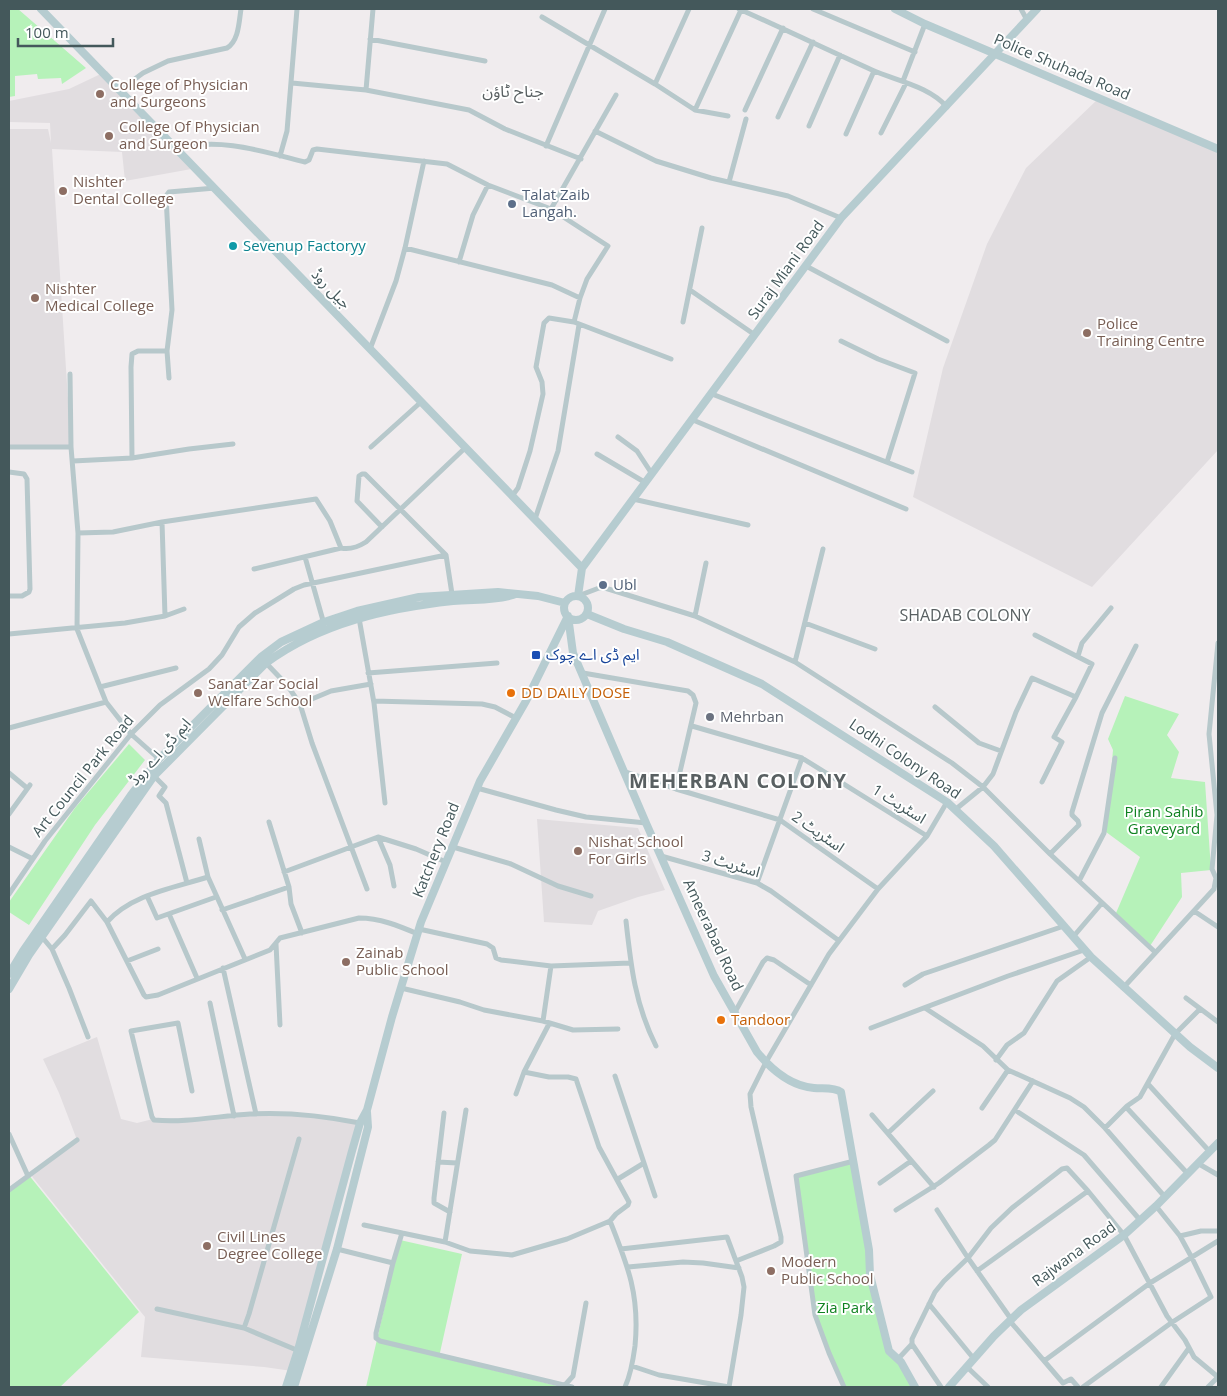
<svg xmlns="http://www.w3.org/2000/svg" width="1227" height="1396" font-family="'Open Sans','Noto Sans Arabic',sans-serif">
<rect width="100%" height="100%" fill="#f0ecee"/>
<path fill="#e1dde0" d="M107,71l90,97 -72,13 -3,-29 -70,-3 19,298 -62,1v-319h39l3,14 -1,-20 -41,-1v-21l60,-12z
M1098,99l120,53v298l-126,137 -179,-90 30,-129 44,-124 39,-76z
M537,819l101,9 27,62 -27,7 -40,14 -6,14 -48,-3z
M97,1037l24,82 16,4 16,-4 128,-5 79,9 -68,248 -28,-4 -123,-10 4,-40 -115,-143 47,-34 -18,-47 -16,-34z"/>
<path fill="#b6f2b9" d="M9,9h9l68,59 -24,16 -1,-6 -23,1 -1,-5 -22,2v20l-6,1z
M1125,696l54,18 -12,21 12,17 -8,26 34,4 6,88 -30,3 1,24 -32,49 -34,-33 24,-56 -34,-25 7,-82 -5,-11z
M129,744l16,16 -50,65 -66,100 -20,-13v-10l66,-94z
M853,1163l14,90 1,18 19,83 14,10 11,23h-66l-16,-34 -14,-37 -18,-139z
M28,1174l111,138 -79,75h-51v-198z
M400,1240l62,14 -23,103 123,30h-196z"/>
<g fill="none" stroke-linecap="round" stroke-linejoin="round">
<path stroke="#b7c8cb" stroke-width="5" d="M739,9c45,20 89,41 133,61 25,11 57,16 75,37
M813,9l102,43
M1021,9l6,11
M542,17l113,67 40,26 33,6
M370,39l115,22
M903,81l22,-57
M292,83l74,7 103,20 36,19 76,30
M655,84l34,-75
M120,90l23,-17 25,-12 59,-13c12,-7 12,-27 14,-39
M366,90l7,-81
M695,110l46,-100
M745,110l38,-82
M778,117l35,-75
M809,126l31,-71
M595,131l61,30 55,17 77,18 53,22
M881,133l25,-50
M846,134l28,-63
M546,146l59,-137
M178,150c36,-15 91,3 127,12l4,-2 4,-10 4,-1 130,15 41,21 63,24 57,37 -21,33 -7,19 -6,24
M280,156l7,-25 10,-122
M729,182l17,-63
M551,209l65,-114
M405,248l147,37 28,13
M459,262l14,-47 15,-30
M806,266l141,75
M690,290l65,45
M683,322l19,-94
M841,341l37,18 37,14 -28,89
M370,349l26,-68 9,-33 19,-87
M70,374l1,73 7,86 -1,96 29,73 25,32 28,25
M169,378l-2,-27 5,-41 -6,-114 3,-4 46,-4
M712,394l200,78
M693,420l213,89
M618,437l19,14 15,23
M9,447h62
M371,447l50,-45
M597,454l49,29
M132,458l-1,-91 1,-13 6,-3h29
M73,461l59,-3 57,-9 44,-5
M9,472l15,2 3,5 3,110 -1,3 -7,4h-13
M512,496l6,-8 12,-37 13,-57 -1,-12 -6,-15 8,-44 5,-5 25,4 97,37
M633,499l115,26
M535,519l23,-68 21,-126
M162,522l3,94
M382,527l-25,-26 2,-25 3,-2h3l81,81 6,39
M78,533l35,-1 49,-10 154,-23 14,22 11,27c9,2 17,-1 25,-6l99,-94
M305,557l19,67
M254,569l87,-21
M578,596l21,-8h6l90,28 100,46 157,101 31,24 67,67 105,98
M695,616l11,-53
M359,618l15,85 11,100
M805,623l70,26
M9,634l116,-11 40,-7 19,-7
M1035,635l57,29 -16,33 -22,40 8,5 -20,40
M1078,656l4,-13 29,-35
M795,662l28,-113
M266,663l21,22 13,19 12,39 55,146
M368,673l129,-10
M583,673l105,18 5,4 3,8 -20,86
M100,687l76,-19
M374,701l108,3 13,3 21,11
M300,704l31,-13 40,-7
M935,707l44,36 22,8
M692,726l110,32 125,78
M9,728l97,-26
M623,771l53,18 104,31 98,69
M9,773l18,15
M154,776l11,11 -6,9 7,7 21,80
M477,788l79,22 30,7 60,6
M956,809l27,-22 10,-13 23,-62 16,-34 44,19
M9,814l21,-29
M269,822l20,65 2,17 11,29
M378,837l12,28 4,21
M199,839l9,38 37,82
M9,847l24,12
M453,847l58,17 47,22 33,10
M1050,854l29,-29 -1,-4 -6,-6v-3l30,-99 34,-67
M661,856l96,27 14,8 67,49
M284,872l94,-35 38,12 30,13
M1079,881l25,-48 11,-75
M757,883l45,-125
M9,894l36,-53 86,-107 29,-29 49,-36 13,-14 17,-28 16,-14 39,-24 10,-4 142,-30
M147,896l10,22 59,-21
M222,910l67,-23
M1194,911l24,16
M169,914l28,64
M626,921c5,46 9,83 30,125
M107,922c25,-28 67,-34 101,-45
M419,929l68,15 6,4 3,10 5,2 50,6 79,-3
M42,937l10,12 17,39 19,49
M1073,937l29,-34
M276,944l4,81
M52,949l13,-14 26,-34 16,21 37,73 2,2 12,-2 112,-45 10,-12 79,-20c21,0 40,8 59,16
M127,961l31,-12
M223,968l33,146
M905,985l18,-11 141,-48
M401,988l59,14 24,8 59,11 30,9 45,-1
M1123,988l91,-99 2,-11 -4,-9 5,-54 -8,-81 9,-91
M1186,998l32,24
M210,1003l24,113
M925,1008l58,38 25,24 62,28 14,9 21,21 60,69
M735,1012l28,-50 4,-4 7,2 37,25
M543,1021l8,-55
M871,1028l137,-52 76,-26
M996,1060l11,-15 17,-12 33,-52 34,-24
M615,1076l40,120
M1148,1084l62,68
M192,1091l-14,-68 -47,8 21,86 2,3c32,3 64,-4 96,-6 36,-2 75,2 110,9
M516,1094l8,-22 25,-48
M1126,1107l62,67
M982,1108l26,-38
M1015,1110l69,45 56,65
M444,1113l-10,85v5l16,9
M872,1115l62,72
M1105,1128l22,-22 13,-9 35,-63 25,-25
M888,1133l45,-42
M9,1134l19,42
M438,1162l19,1
M1199,1164l19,11
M618,1179l26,-16
M880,1183l31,-22
M9,1190l68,-50
M896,1210l43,-27 50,-38 6,-5 38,-59
M937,1210l31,48 43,61
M610,1221c18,45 30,75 25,125 -2,15 -4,28 -10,41
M364,1225l81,17 25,9 42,4 55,-16 43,-18 6,-7 12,-9 1,-3 -30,-55 -23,-68 -8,-2h-19l-25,-5
M402,1233l-9,30 -17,70v5l4,3 192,46
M1180,1236l21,-5h17
M445,1242l21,-132
M337,1249l56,14
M621,1249l106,-12 15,40 2,10 -3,28 -12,72
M736,1261l38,-15 7,-4v-5l-30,-130 -1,-13 16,-32 63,-108 49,-65 49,-53 20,-34
M628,1267l55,-5 20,1 36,5
M977,1271l111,-80
M929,1304l45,55
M157,1309l87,19 55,23
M1009,1320l54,63 8,-4 7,8
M244,1328l5,-14 50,-175
M912,1344l29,43
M898,1359l14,-15v-5l23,-47 9,-11 24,-23 23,-30 21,-20 50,-39 5,-1 21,23 36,44 43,81 18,24 9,17 24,20
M1044,1361l106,-78 68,-42
M632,1366l27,9 70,12
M967,1367l21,20
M565,1385l8,-9 13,-73
M844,1387l-15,-34 -14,-38 -19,-139 58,-15
M1083,1387l88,-64 40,-26 -19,-39 -12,-22 -24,-30
M1161,1387l28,-39
M1208,1387l10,-10"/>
<path stroke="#b6ccd0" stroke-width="8" d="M41,9l541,559 -4,28
M895,9l30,15 293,125
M582,568l259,-350 196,-209
M564 608a12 12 0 1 1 24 0a12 12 0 1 1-24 0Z
M587,614l37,15 43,13 95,42 185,118 47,44 97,111 99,90 28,21
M568,616l5,37 73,170 68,153 43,76c14,17 34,34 57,36 8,1 20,-1 27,4l28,158 1,25 19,76 12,11 14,25
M9,974l14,-23 108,-156 28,-36 102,-102 20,-15 43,-20 33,-11 62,-14 79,-5 40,4 27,7
M9,989l20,-34 125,-179 112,-113c54,-40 122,-55 187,-62 21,-2 40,0 60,-6
M286,1387l12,-37 54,-199 8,-28 7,-13 25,-93 29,-95 59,-141 46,-80 41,-83
M294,1387l43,-138 31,-122 -1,-15
M949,1387l45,-51 27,-26 103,-75 32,-29 62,-63"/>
</g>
<g fill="#8d6e63" stroke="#fff" stroke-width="2">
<circle cx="100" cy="94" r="5"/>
<circle cx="109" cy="136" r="5"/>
<circle cx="63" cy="191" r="5"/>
<circle cx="35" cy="298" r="5"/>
<circle cx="1087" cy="333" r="5"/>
<circle cx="198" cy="693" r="5"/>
<circle cx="578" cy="851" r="5"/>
<circle cx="346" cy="962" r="5"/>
<circle cx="207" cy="1246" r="5"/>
<circle cx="771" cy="1271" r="5"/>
</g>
<g fill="#5c6f8a" stroke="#fff" stroke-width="2">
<circle cx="512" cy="204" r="5"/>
<circle cx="603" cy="585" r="5"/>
</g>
<circle fill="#0f9aa8" stroke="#fff" stroke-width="2" cx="233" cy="246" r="5"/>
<rect fill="#1a4fb4" stroke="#fff" stroke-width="2" x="531" y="650" width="10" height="10" rx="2.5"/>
<g fill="#e8710a" stroke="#fff" stroke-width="2">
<circle cx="511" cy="693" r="5"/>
<circle cx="721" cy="1020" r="5"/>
</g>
<circle fill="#6b7280" stroke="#fff" stroke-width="2" cx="710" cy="717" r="5"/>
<g text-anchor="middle" stroke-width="4" stroke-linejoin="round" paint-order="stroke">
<g font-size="15" fill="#44585b" stroke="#fff">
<text transform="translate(1062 67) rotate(23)" y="5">Police Shuhada Road</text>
<text transform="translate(786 270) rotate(-54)" y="5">Suraj Miani Road</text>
<text transform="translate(331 289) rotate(46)" y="5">جیل روڈ</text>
<text transform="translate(160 752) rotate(-48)" y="5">ایم ڈی اے روڈ</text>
<text transform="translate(905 759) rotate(34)" y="5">Lodhi Colony Road</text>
<text transform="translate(83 776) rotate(-51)" y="5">Art Council Park Road</text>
<text transform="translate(899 804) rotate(32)" y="5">اسٹریٹ 1</text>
<text transform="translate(818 832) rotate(35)" y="5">اسٹریٹ 2</text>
<text transform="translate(436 850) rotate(-68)" y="5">Katchery Road</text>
<text transform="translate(731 864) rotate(17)" y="5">اسٹریٹ 3</text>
<text transform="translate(713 935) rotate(65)" y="5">Ameerabad Road</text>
<text transform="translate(1074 1254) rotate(-36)" y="5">Rajwana Road</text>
</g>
<g font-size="15" fill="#785e54" stroke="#fff" text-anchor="start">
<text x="110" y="90">College of Physician<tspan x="110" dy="17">and Surgeons</tspan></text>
<text x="119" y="132">College Of Physician<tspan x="119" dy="17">and Surgeon</tspan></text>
<text x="73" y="187">Nishter<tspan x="73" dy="17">Dental College</tspan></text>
<text x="45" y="294">Nishter<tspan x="45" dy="17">Medical College</tspan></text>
<text x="1097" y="329">Police<tspan x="1097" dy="17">Training Centre</tspan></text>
<text x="208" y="689">Sanat Zar Social<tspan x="208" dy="17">Welfare School</tspan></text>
<text x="588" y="847">Nishat School<tspan x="588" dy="17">For Girls</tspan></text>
<text x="356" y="958">Zainab<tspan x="356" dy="17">Public School</tspan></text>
<text x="217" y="1242">Civil Lines<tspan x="217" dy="17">Degree College</tspan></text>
<text x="781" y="1267">Modern<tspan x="781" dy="17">Public School</tspan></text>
</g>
<g font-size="15" fill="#4e5e75" stroke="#fff" text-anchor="start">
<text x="522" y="200">Talat Zaib<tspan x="522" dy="17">Langah.</tspan></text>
<text x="613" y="590">Ubl</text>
</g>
<g font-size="15" fill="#0d838f" stroke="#fff" text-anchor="start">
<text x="243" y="251">Sevenup Factoryy</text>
</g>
<g font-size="15" fill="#164399" stroke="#fff" text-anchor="start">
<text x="546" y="660">ایم ڈی اے چوک</text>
</g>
<g font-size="15" fill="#c56008" stroke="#fff" text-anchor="start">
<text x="521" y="698">DD DAILY DOSE</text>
<text x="731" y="1025">Tandoor</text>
</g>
<g font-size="15" fill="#5b616d" stroke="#fff" text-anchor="start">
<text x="720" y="722">Mehrban</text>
</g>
<g font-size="15" fill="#108221" stroke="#fff">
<text x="1164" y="817">Piran Sahib<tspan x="1164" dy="17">Graveyard</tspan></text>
<text x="845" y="1313">Zia Park</text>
</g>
<g font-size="16" fill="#596062" stroke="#fff">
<text x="513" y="97">جناح ٹاؤن</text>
<text x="965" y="621">SHADAB COLONY</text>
</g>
<g font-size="20" font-weight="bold" letter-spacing="1" fill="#596062" stroke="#fff">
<text x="738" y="788">MEHERBAN COLONY</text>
</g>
</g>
<rect width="1227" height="1396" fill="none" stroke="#44585b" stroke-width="20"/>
<path d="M18 38v8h95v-8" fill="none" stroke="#44585b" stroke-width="2.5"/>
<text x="25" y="38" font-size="15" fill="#44585b" stroke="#ffffff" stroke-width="4" paint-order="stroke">100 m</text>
</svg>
